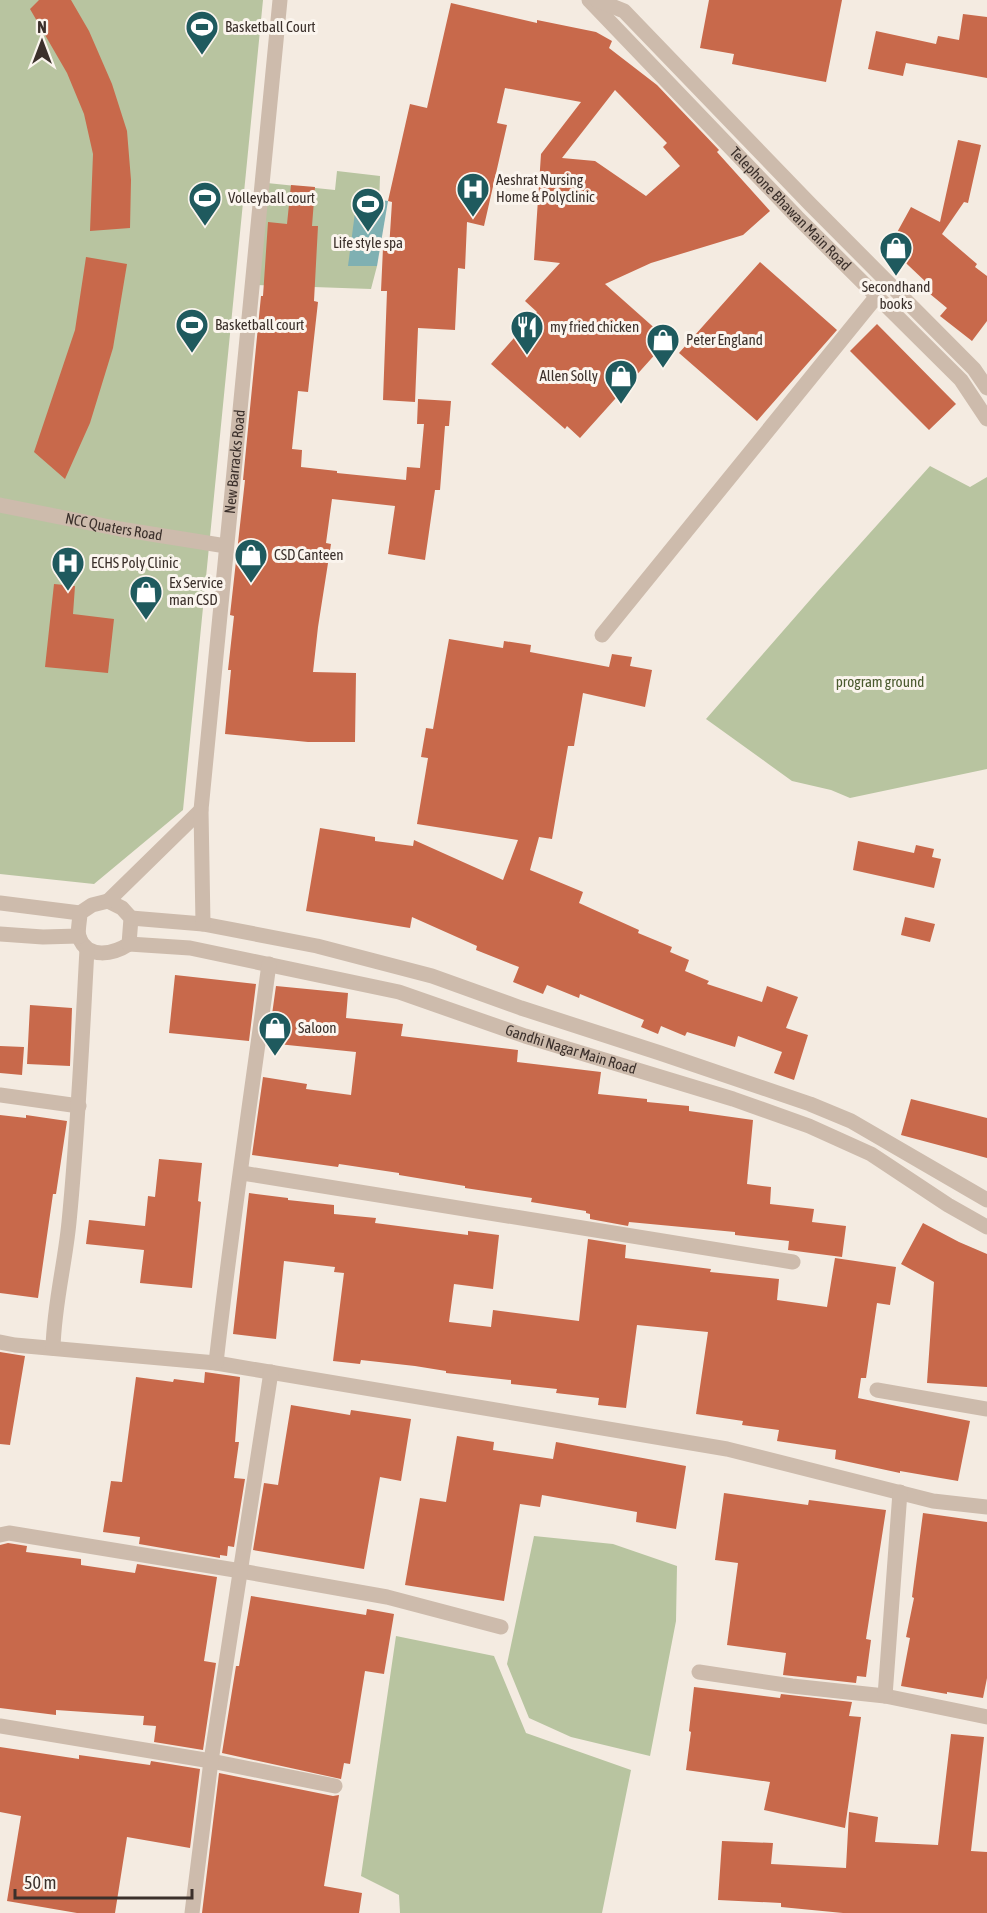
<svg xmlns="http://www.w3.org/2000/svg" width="987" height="1913" font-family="'Asap Condensed',sans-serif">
<rect width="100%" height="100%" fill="#f4ebe1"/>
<path fill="#b8c4a0" d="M0,0h263l-80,810 -89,74 -94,-10z
M337,171l43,5 -3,90 -6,23 -115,-4 11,-102 68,7z
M930,466l40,21 17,-10v292l-137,29 -19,-8 -39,-9 -86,-62 111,-127z
M534,1536l79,8 64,22 -1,55 -26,135 -79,-19 -42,-19 -22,-54z
M396,1636l98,20 32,77 105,37 -29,143h-202l-1,-18 -38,-19z"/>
<path fill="#7fb0b2" d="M357,197l31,4 -11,65h-29z"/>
<path fill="#c8694b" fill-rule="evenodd" d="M39,0h32l18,31 23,53 15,47 4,49 -1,48 -40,3 3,-77 -9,-40 -17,-41 -37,-64z
M709,0h133l-16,82 -94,-18 2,-10 -34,-6z
M451,3l86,20v-3l59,12 16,9 -3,7 48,37 62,65 -2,2 53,59 -27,24 -92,28 -46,21 63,56 -88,98 -13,-12 -2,3 -74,-65 46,-52 -12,-11 35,-38 -26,-3 7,-106 40,-52 -76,-14 -8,35 10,2 -23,101 -17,-4 -2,47 -7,-1 -3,62 -37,-2 -3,74 -32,-2 4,-109h-6l2,-43 6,1 3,-47 -4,-1 22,-97 17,4zM615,90l52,53 -4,4 17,19 -34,30 -51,-35 -33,-3z
M963,14l24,3v61l-81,-15 -3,13 -35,-7 8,-38 60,13 2,-8 21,4z
M958,140l23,5 -13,58 -4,-1 -22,32 35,30 -2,3 12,9v45l-15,20 -32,-25 7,-8 -23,-19 4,-5 -39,-37 22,-40 29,15z
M291,185l24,2 -3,39h6l-4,75 4,1 -10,90 -10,-1 -6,58 10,1 -1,17 36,4v2l69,7 1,-13 13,1 4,-44h-7l1,-25 33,2 -2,25h-4l-5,64h-5l-10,70 -37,-6 7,-48 -63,-7 -6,44 5,1 -13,83 -5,45 43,1 -1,69h-47l-83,-8 6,-64h-3l6,-54 -4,-1 15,-135h-2l18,-184h2l5,-74 19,2z
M86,257l41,7 -14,84 -23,75 -25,56 -31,-27 41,-122z
M760,262l77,68 -80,91 -78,-68z
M877,324l79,80 -27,26 -79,-79z
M54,584l21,2 -2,28 41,5 -6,54 -63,-6z
M449,639l54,9 1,-7 27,4 -1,7 79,15 3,-13 20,3 -2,9 22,4 -7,37 -62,-14 -9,53h-6l-16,93 -13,-2 -9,33 53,22 -4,11 60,27 -1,3 34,14 -2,5 19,8 -4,11 24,10 -2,3 55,18 5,-16 31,11 -12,31 22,7 -14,45 -20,-7 8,-21 -44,-16 -3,11 -48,-15 -2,4 -24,-10 -3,8 -17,-7 3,-7 -64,-26 -1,4 -32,-13 -4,9 -30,-12 6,-15 -43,-17 1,-4 -65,-29 -2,11 -104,-17 14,-83 55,9v4l38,5 1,-6 89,40 15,-40 -101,-16 11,-66 -7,-1 5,-29 7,1z
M858,841l56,12 2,-8 18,4 -2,8 9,2 -7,29 -81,-18z
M905,917l30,7 -5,18 -29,-7z
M175,975l81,9 -7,57 -80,-8z
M276,986l72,7 -2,25 57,6 -2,12 117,14 -1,12 84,10 -3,22 49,5v3l42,4v5l64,9 -6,64 24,3 -1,17 44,5 -2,13 34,4 -4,31 -54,-7 1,-9 -54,-6v-3l-106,-10 -1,4 -38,-7v-5l-4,-1v-2l-55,-9 1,-4 -67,-10v-2l-66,-11v-2l-60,-9 -1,3 -86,-12 11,-78 44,7 -1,5 45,6 5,-43 -88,-9z
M30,1005l42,3 -2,58 -43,-2z
M0,1046l24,1 -2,28 -22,-2z
M911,1099l76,19v40l-86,-23z
M0,1115l26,3v-3l41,6 -11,73h-3l-15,104 -38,-5z
M159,1159l43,4 -4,38 3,1 -9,86 -52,-5 4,-33 -58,-6 3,-24 56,6 3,-30 7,1z
M249,1193l39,5v2l46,5v9l42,4 -1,5 93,12v-4l31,4 -6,54 -39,-5 -5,38 42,5 2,-17 86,11 9,-82 38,6 -1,13 86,11 -1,3 69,7 -2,21 50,7 8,-49 61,9 -6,38 -13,-2 -11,75h-5l-3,20 112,23 -12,60 -58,-10v2l-65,-14 1,-9 -59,-9 2,-11 -37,-5 1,-4 -47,-7 12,-82 -71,-7 -11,83 -28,-3 1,-7 -43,-5 1,-4 -46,-5v-4l-65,-7v-2l-31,-5 -54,-6 -1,4 -27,-3 11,-88 -10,-1 1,-5 -51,-6 -8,78 -43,-5z
M923,1223l36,19 28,12v133l-60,-4 7,-101 -33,-18z
M0,1352l25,4 -15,89 -10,-1z
M205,1372l35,5 -5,65h4l-5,36 11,1 -11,68 -6,-1 -1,10 -7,-1v3l-81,-14 1,-7 -37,-5 8,-51 11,1 14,-105 37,5 1,-3 30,4z
M291,1405l59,10 1,-5 60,9 -10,62 -21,-4 -16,92 -111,-19 11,-67 14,2z
M457,1436l37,6 -1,8 60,9 3,-17 130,24 -10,63 -40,-7 1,-10 -95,-17 -2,12 -20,-3 -16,97 -99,-16 15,-87 26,4z
M724,1493l84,12 1,-5 77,10 -20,129 5,1 -5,37 -9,-1 -1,7 -73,-8 3,-22 -59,-8 11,-82 -23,-3z
M923,1513l64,9v156l-4,20 -36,-6v2l-46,-8 9,-48 -4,-1 8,-39 -2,-1z
M8,1543l19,3 -1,6 55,7v6l54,8 2,-9 80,13 -13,84 12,2 -13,87 -49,-8 2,-16 -13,-1 1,-9 -88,-6v5l-56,-7v-163z
M251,1596l115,19 1,-6 27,5 -10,60 -19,-3 -15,93 -6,-1 -3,16 -119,-26 14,-87h3z
M694,1687l86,11 1,-4 71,8 -3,14 12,1 -16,111 -81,-18 6,-28 -84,-12 5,-38 -2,-1z
M951,1734l33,3 -13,114 16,1v61h-144l-62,-6v-4l-63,-3 4,-59 51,2 -2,21 75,4 3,-56 29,5 -3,25 63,3z
M0,1747l79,12v-4l71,10 1,-4 49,8 -10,79 -63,-11 -12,76h-38l-70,-12 14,-85 -21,-4z
M219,1773l114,23 6,-1 -15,91 38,7 -3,20h-157z"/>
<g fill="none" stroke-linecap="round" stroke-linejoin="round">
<g stroke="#cdbbac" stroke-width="15">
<path id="s1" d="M589,0l208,217 164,163 26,39"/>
<path d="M597,0l27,11 186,193 164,165 13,19"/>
<path id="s2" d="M0,505l120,24 106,17"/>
<path d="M602,635l275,-339"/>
<path d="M108,901l14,7 9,10 -2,26c-15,10 -42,16 -50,-7 -2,-6 1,-17 1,-24l12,-8z"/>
<path d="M108,901l93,-91"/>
<path d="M0,903l80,10"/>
<path d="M131,918l72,6 114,22 115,30 89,32 139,45 150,51 41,17 136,79"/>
<path id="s3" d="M203,924l-2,-114 79,-810"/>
<path d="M0,934l43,3 36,-1"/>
<path id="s4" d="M129,944l61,4 209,44 126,44 208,63 76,27 62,28 77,51 39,22"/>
<path d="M0,1095l79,11"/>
<path d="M242,1173l551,89"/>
<path d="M0,1342l15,3 201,18 511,86 206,52 54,6"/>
<path d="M53,1348c1,-43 12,-84 16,-126 9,-91 13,-182 18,-273"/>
<path d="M216,1363c15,-134 35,-266 53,-399"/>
<path d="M877,1390l110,19"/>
<path d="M0,1535l9,-2 232,38 146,26 114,30"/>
<path d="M699,1672l93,14 93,10 102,21"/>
<path d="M885,1696l15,-204"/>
<path d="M0,1726l211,35 124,25"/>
<path d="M192,1913l19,-152 60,-389"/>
</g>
</g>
<defs>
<g id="stadium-pin" transform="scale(1.725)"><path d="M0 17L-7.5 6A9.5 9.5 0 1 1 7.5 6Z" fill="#1f5a5e" stroke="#fbf5ee"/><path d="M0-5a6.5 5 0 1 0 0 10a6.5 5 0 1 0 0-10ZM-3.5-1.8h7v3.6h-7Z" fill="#fff"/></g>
<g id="hospital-pin" transform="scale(1.725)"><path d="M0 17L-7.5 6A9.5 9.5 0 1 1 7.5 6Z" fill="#1f5a5e" stroke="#fbf5ee"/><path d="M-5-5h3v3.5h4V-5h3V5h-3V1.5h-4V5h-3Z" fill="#fff"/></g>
<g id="shop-pin" transform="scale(1.725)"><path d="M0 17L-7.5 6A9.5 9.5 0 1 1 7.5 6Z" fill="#1f5a5e" stroke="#fbf5ee"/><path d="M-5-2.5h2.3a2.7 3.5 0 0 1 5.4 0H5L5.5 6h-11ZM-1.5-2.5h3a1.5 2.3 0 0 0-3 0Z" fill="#fff"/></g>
<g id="restaurant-pin" transform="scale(1.725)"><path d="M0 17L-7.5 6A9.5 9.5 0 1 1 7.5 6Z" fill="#1f5a5e" stroke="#fbf5ee"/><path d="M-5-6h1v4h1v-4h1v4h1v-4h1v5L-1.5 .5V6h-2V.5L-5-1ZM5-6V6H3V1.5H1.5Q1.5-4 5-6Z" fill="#fff"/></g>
</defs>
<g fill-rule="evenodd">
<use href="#stadium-pin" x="202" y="27"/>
<use href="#hospital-pin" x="473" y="189"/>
<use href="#stadium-pin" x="205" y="198"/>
<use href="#stadium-pin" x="368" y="204"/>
<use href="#shop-pin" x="896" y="248"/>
<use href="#stadium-pin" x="192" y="325"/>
<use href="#restaurant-pin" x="527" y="327"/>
<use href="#shop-pin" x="663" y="340"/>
<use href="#shop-pin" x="621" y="376"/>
<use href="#shop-pin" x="251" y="555"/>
<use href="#hospital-pin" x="68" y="563"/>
<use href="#shop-pin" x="146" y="592"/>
<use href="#shop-pin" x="275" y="1028"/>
</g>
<g text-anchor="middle" stroke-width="6" stroke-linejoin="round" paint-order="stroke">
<g font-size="15" fill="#3b302b" stroke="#fbf5ee" text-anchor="start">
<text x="225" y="32">Basketball Court</text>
<text x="496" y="185">Aeshrat Nursing<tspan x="496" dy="17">Home &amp; Polyclinic</tspan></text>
<text x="228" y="203">Volleyball court</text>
<text x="368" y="248" text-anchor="middle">Life style spa</text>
<text x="896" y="292" text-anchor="middle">Secondhand<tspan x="896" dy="17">books</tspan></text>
<text x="215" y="330">Basketball court</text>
<text x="550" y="332">my fried chicken</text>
<text x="686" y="345">Peter England</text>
<text x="598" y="381" text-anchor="end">Allen Solly</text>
<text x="274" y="560">CSD Canteen</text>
<text x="91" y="568">ECHS Poly Clinic</text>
<text x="169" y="588">Ex Service<tspan x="169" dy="17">man CSD</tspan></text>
<text x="298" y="1033">Saloon</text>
</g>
<g font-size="15" fill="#3b302b" stroke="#fbf5ee">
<text dy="5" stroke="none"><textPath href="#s1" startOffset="290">Telephone Bhawan Main Road</textPath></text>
<text dy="5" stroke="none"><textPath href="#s3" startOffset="464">New Barracks Road</textPath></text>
<text dy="5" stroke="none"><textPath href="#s2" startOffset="116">NCC Quaters Road</textPath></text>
<text dy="5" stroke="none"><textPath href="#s4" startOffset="456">Gandhi Nagar Main Road</textPath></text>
</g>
<g font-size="15" fill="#4a5a2e" stroke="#fbf5ee">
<text x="880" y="687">program ground</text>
</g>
</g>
<g transform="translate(42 42)" stroke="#fbf5ee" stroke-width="4.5" paint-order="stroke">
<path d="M0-4.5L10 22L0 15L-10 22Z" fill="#3b302b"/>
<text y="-9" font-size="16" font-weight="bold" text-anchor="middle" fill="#3b302b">N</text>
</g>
<path d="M15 1889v9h177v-9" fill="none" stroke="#3b302b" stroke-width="3"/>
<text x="24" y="1889" font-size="18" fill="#3b302b" stroke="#fbf5ee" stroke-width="4.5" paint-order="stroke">50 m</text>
</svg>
